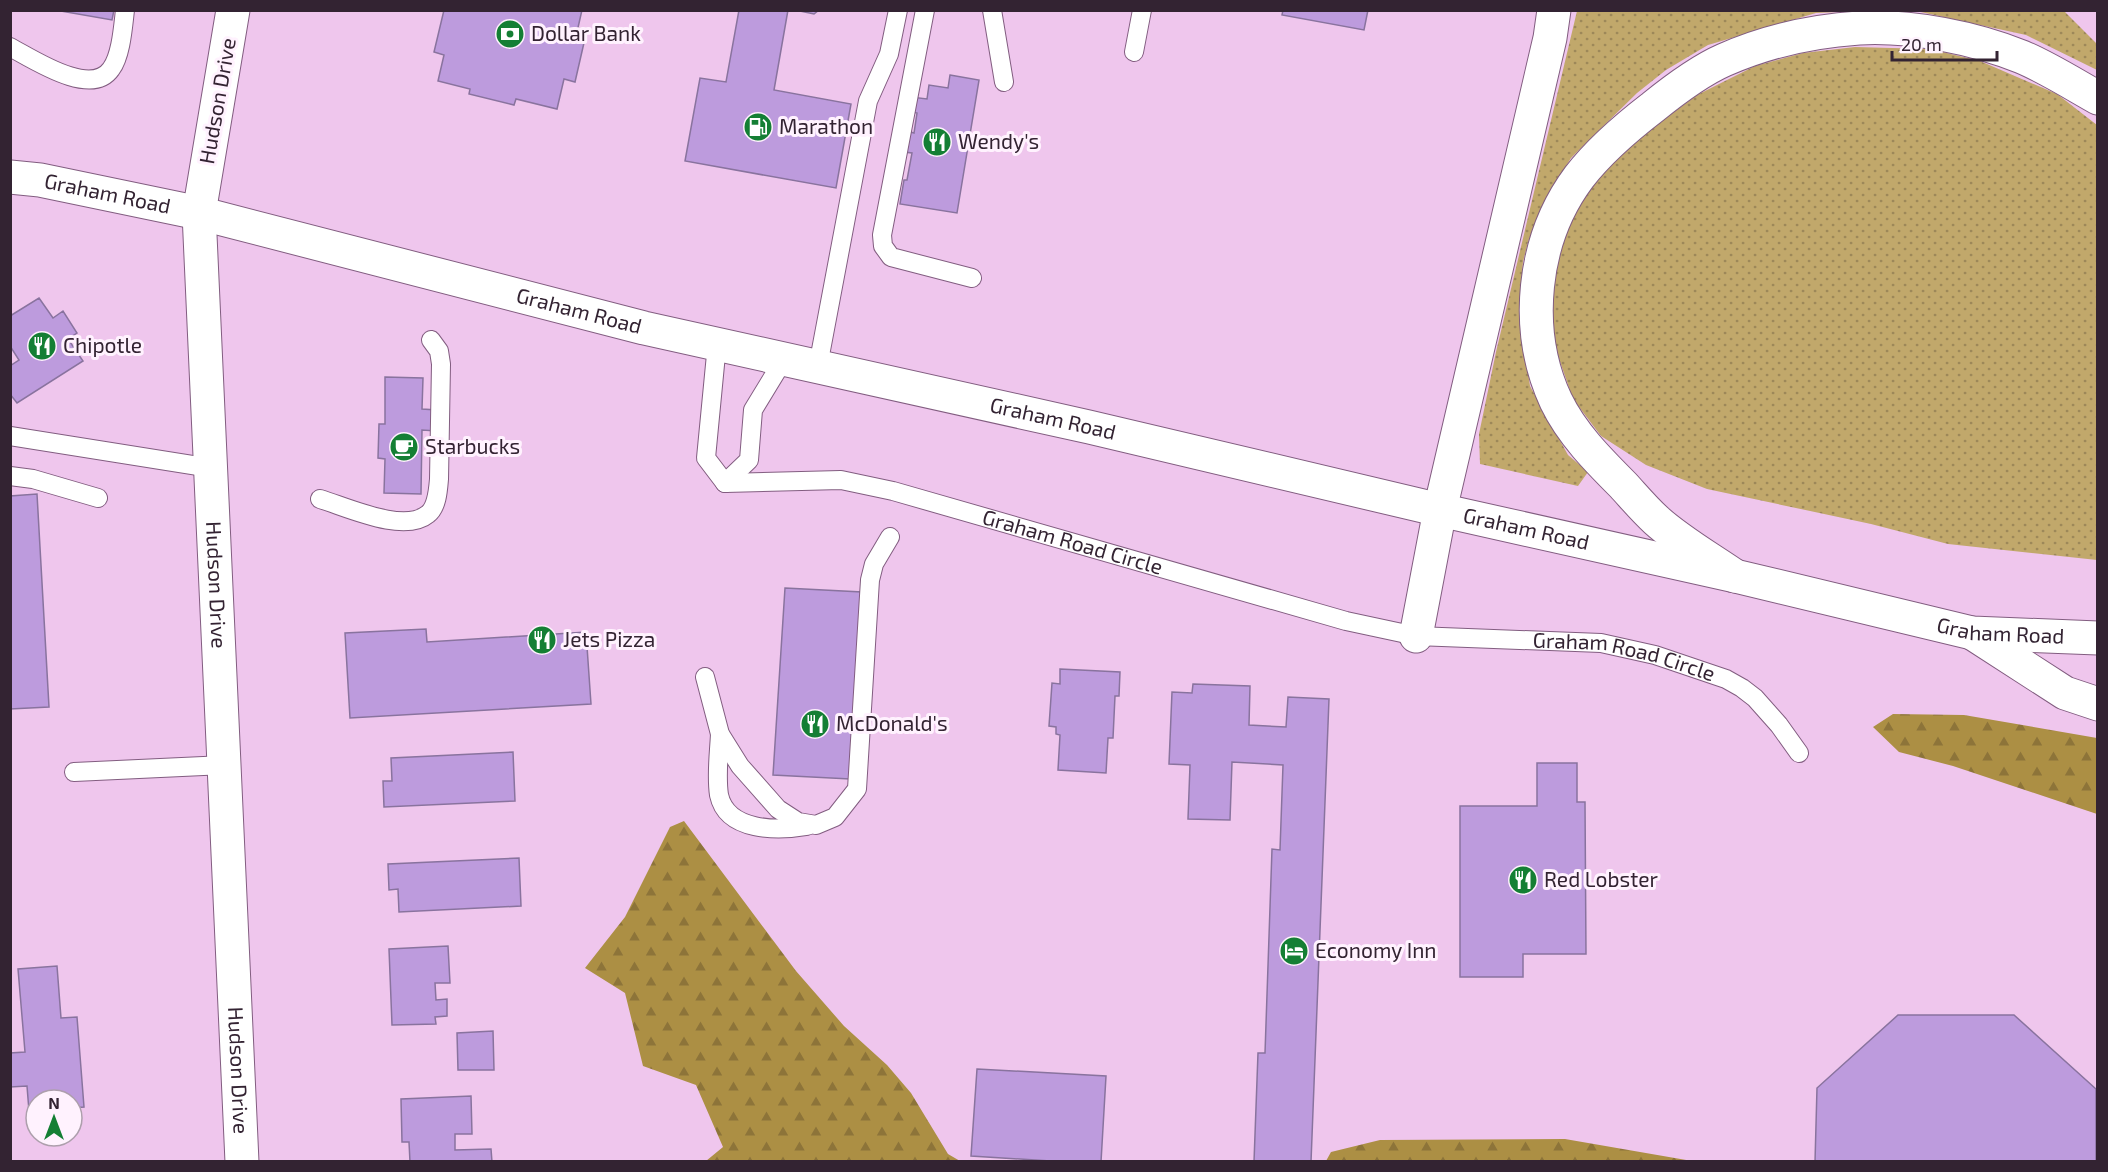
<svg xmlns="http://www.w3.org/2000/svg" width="2108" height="1172" font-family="'Exo 2',sans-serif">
<defs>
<pattern id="grass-dots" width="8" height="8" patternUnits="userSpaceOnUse" patternTransform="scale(1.5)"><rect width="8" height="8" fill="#c1a86b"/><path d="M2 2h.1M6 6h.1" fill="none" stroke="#9d8859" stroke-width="1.8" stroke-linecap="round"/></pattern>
<pattern id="forest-firs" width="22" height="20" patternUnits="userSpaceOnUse" patternTransform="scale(1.5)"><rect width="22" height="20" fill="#ac8f44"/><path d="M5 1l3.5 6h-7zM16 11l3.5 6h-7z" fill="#8d7439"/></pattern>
</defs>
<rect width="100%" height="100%" fill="#efc6ed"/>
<path fill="url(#grass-dots)" d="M1577,11h284l-45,2 -108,32 -42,25 -29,23 -66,65 -26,42 -17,42 -5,20 -4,51 11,73 38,69 20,17 -10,14 -98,-22 -1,-30 17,-82z
M1916,11h148l33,33v26l-71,-35z
M1855,47l75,2 50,12 77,33 40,31v435l-149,-16 -77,-20 -164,-35 -61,-24 -45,-29 -28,-37 -15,-43 -9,-48 20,-103 51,-53 77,-57 58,-29 48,-13z"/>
<path fill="url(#forest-firs)" d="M1893,714l71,1 133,23v76l-144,-48 -54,-14 -26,-25z
M684,821l112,150 48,55 43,39 24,28 37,61 12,7h-254l17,-14 -27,-62 -53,-19 -18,-73 -40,-25 40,-51 45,-90z
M1565,1139l127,22h-366l5,-9 49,-12z"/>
<path fill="#bd9bdd" stroke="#89739e" stroke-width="1.5" d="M55,10h59l-2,10z
M444,10h138l-5,22 9,2 -11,48 -11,-3 -7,30 -41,-10 -2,6 -45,-11 1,-5 -32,-8 6,-26 -10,-3z
M739,10h49l-14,80 77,14 -15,84 -151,-27 15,-83 26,4z
M795,10h24l-5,4z
M1283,10h85l-4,20 -82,-15z
M950,75l29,5 -22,133 -57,-9 4,-24h3l5,-27 -8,-1 3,-21 7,2 3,-20 -9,-2 3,-14 16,2 2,-14 19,3z
M39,298l14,20 10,-7 14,22 -9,6 15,22 -66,42 -7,-9v-28l9,-6 -9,-14v-30z
M385,377l38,1 -1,31 15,1v21l-15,-1 -1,64 -37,-1 1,-34 -7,-1 1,-34h6z
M37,494l12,213 -39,2v-213z
M785,588l77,4 -12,187 -77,-4z
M426,629l1,13 159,-10 5,72 -241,14 -5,-85z
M1060,669l60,3 -1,24h-4l-2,42h-5l-2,35 -48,-3 2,-35 -4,-1v-7l-7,-1 3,-43 8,1z
M1193,684l57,2 -1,39 37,2 2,-30 41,2 -18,463h-57l4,-109h7l7,-204 8,1 3,-85 -51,-3 -2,58 -42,-1 2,-54 -21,-1 3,-72 20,1z
M513,752l2,49 -131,6 -1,-26h9l-1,-23z
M1537,763h40v39h8l1,152h-63v23h-63v-171h77z
M519,858l2,48 -122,6 -1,-23 -9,1 -1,-26z
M448,946l2,37h-15l1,17 11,-1v17l-12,1 1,7 -44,1 -3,-76z
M57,966l4,52 16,-1 7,90 -12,1v-8h-36v11h-7l-2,-25 -17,1v-34l15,-1 -7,-83z
M1898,1015h116l82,74v73h-281l2,-74z
M493,1031l1,39h-36l-1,-37z
M977,1069l129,7 -5,86h-35l-95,-6z
M471,1096l1,38h-17v16l36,-1 1,13h-82l-1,-20h-7l-1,-43z"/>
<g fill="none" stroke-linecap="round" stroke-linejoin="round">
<g stroke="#825d80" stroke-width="20">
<g id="lane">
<path d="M925,10l-43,225 1,11 8,11 81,21"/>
<path d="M992,10l12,72"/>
<path d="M10,47c23,12 81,51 101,22 10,-13 12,-42 14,-59"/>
<path d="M1134,52l8,-42"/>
<path d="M717,344l-11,114 19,25"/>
<path d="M818,366l50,-265 21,-47 9,-44"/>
<path d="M10,436l201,32"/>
<path d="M10,476l23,3 65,19"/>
<path id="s1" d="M725,483l116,-3 52,11 453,130 70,15 185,7 54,12 71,24 16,9 13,10 24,27 20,28"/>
<path d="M725,483l24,-23 4,-50 31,-51"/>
<path d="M320,499c27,8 84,35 108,15 9,-7 10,-23 11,-35l2,-115 -2,-13 -8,-11"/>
<path d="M705,677l15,57 20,32 38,43 20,13 18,3 19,-8 22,-28 13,-209 4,-16 16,-27"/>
<path d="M720,734c-1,20 -4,41 -1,61 8,37 59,36 88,31"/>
<path d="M74,772l151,-7"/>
</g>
</g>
<g stroke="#825d80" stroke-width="35">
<path id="street" d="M1416,636l24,-126"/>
</g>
<g stroke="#825d80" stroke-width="35">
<g id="secondary">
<path id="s2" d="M233,10l-34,203 43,949"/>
<path id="s3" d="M10,177l30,3 159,33 445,115 445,99 351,83 295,66 237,57 126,5"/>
</g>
</g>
<g stroke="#825d80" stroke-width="35">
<path id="highway" d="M1440,510l110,-472 4,-28
M1735,576c-26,-18 -56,-35 -79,-56 -12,-11 -22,-23 -33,-35 -25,-25 -51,-51 -67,-84 -33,-71 -24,-161 23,-224 20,-26 48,-50 74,-70 21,-17 46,-36 71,-47 43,-19 89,-29 135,-32 52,-3 116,10 163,29 26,11 51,27 76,41
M1972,633l93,60 33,11"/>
</g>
<use href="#lane" stroke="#fff" stroke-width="18"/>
<use href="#street" stroke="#fff" stroke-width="33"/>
<use href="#secondary" stroke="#fff" stroke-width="33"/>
<use href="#highway" stroke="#fff" stroke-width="33"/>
</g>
<defs>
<g id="bank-disc" transform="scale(1.5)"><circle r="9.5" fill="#147f34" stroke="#fff2fe"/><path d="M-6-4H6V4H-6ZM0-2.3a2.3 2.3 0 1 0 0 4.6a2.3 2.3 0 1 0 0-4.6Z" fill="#fff"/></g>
<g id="fuel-disc" transform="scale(1.5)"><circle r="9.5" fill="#147f34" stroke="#fff2fe"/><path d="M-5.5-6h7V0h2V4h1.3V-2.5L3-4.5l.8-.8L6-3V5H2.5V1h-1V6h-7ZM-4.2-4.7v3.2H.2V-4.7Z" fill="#fff"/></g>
<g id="restaurant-disc" transform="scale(1.5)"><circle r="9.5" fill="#147f34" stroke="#fff2fe"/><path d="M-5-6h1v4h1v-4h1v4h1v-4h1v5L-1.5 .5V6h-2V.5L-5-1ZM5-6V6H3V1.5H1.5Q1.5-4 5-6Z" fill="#fff"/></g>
<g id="cafe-disc" transform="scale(1.5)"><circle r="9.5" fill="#147f34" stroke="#fff2fe"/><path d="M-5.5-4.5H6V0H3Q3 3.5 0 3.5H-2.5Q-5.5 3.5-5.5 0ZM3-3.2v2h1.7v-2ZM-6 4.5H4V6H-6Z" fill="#fff"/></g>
<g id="hotel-disc" transform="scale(1.5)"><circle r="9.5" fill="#147f34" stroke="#fff2fe"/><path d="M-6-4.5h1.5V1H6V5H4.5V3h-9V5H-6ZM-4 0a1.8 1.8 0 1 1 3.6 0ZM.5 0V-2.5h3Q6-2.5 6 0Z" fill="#fff"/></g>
</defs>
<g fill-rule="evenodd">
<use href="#bank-disc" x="510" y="34"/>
<use href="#fuel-disc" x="758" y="127"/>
<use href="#restaurant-disc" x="937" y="142"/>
<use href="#restaurant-disc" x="42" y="346"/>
<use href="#cafe-disc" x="404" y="447"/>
<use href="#restaurant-disc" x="542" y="640"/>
<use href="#restaurant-disc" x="815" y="724"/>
<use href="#restaurant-disc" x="1523" y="880"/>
<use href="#hotel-disc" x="1294" y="951"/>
</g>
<g text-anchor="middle" stroke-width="6" stroke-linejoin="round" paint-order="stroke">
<g font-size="21" fill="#332332" stroke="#fff2fe" text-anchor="start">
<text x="531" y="41">Dollar Bank</text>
<text x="779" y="134">Marathon</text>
<text x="958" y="149">Wendy's</text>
<text x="63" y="353">Chipotle</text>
<text x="425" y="454">Starbucks</text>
<text x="563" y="647">Jets Pizza</text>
<text x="836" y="731">McDonald's</text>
<text x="1544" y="887">Red Lobster</text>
<text x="1315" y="958">Economy Inn</text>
</g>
<g font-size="21" fill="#332332" stroke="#fff2fe">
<text transform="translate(218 101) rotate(-80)" y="7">Hudson Drive</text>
<text dy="7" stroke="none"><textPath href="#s3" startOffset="99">Graham Road</textPath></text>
<text dy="7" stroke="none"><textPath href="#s3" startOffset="585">Graham Road</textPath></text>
<text dy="7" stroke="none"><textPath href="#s3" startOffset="1071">Graham Road</textPath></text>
<text dy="7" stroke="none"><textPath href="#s3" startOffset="1557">Graham Road</textPath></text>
<text dy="7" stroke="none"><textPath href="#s1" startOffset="356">Graham Road Circle</textPath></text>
<text dy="7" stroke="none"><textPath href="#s2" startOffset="578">Hudson Drive</textPath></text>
<text dy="7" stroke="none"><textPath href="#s3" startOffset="2043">Graham Road</textPath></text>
<text dy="7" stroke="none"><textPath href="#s1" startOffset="922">Graham Road Circle</textPath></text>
<text dy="7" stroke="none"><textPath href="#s2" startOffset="1064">Hudson Drive</textPath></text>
</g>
</g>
<rect width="2108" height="1172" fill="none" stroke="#332332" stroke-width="24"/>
<g transform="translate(54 1118)"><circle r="28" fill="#fff2fe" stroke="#ad9fac" stroke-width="1.5"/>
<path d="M0-4.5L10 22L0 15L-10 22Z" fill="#147f34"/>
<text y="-9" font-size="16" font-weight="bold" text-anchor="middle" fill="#332332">N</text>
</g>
<path d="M1892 51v9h105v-9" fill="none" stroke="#332332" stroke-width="3"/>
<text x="1901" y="51" font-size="18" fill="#332332" stroke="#fff2fe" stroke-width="4.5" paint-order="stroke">20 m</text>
</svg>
